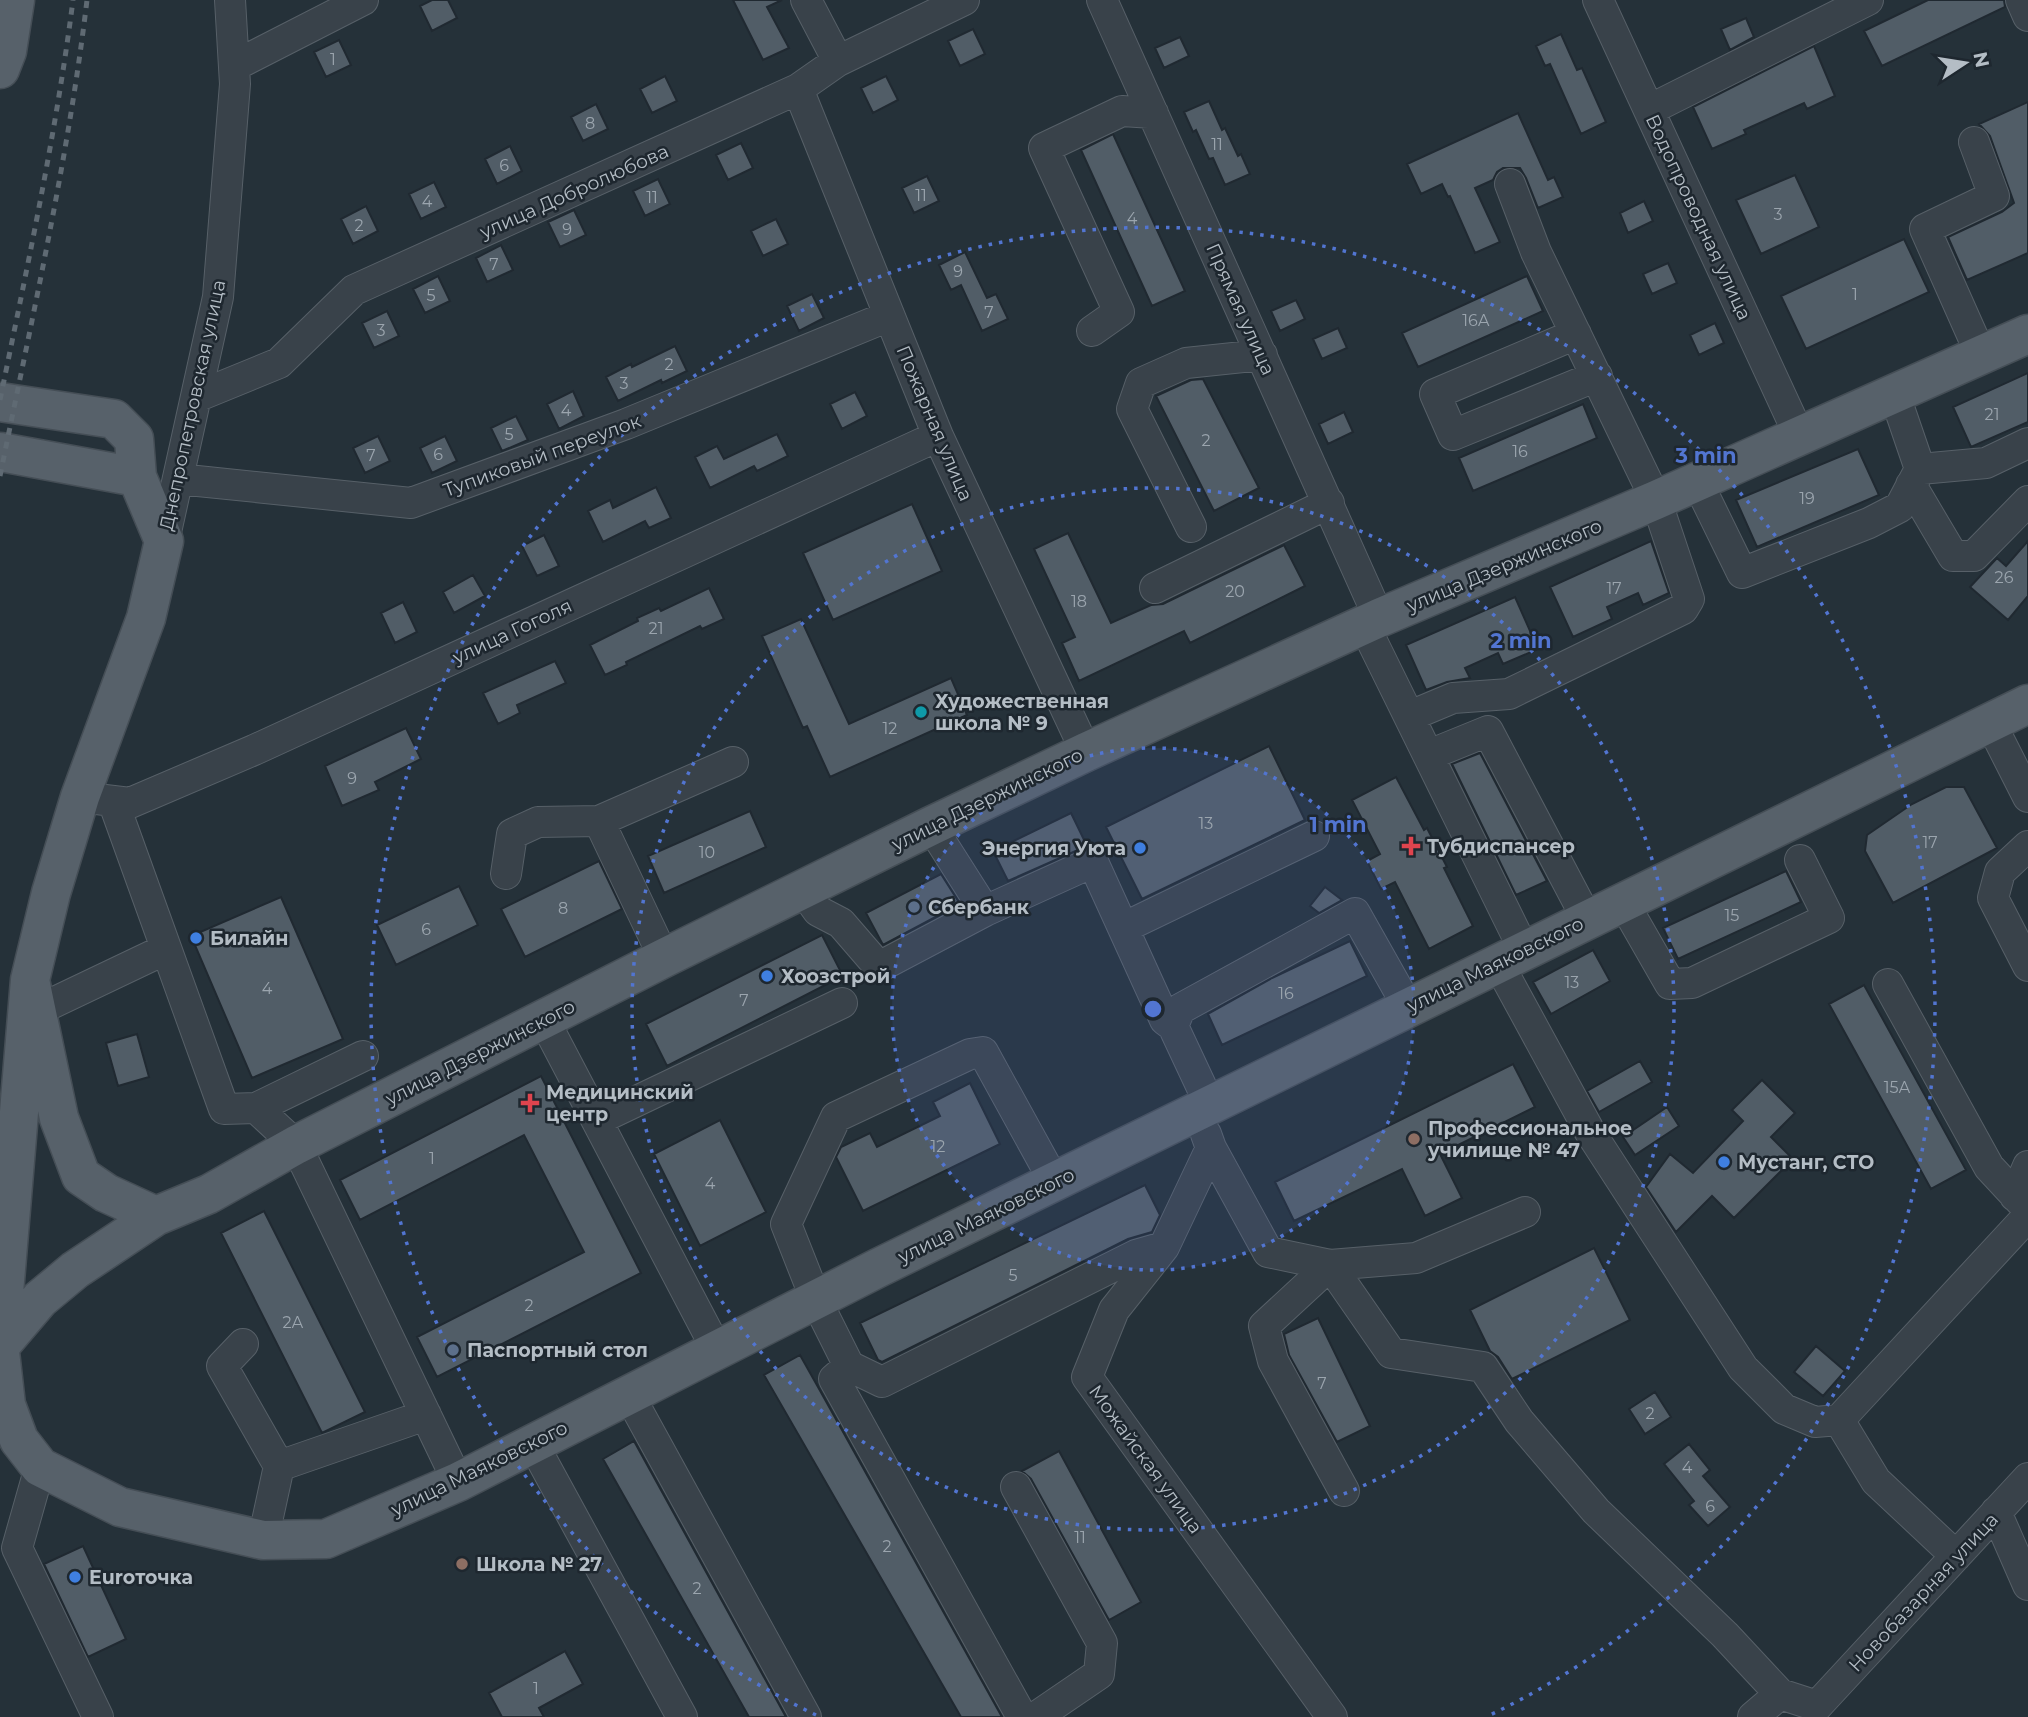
<svg xmlns="http://www.w3.org/2000/svg" width="2028" height="1717" font-family="Montserrat,sans-serif">
<rect width="100%" height="100%" fill="#253139"/>
<path fill="#515d67" stroke="#202931" stroke-width="2" d="M432,0h16l9,18 -25,13 -12,-25z
M733,0h49l-15,7 22,41 -26,12z
M1928,0h76l1,7 -123,59 -18,-35z
M1746,18l8,19 -24,13 -9,-21z
M973,29l12,25 -25,12 -12,-25z
M1561,34l16,36 5,-2 24,54 -25,12 -31,-70 -5,2 -9,-20z
M1180,37l9,19 -25,12 -9,-20z
M339,40l12,25 -25,12 -12,-25z
M1814,46l21,50 -28,13 -3,-6 -60,27 2,4 -34,15 -19,-42z
M665,76l12,25 -25,12 -12,-24z
M886,76l12,24 -25,13 -12,-25z
M1209,101l13,29 3,-2 13,28 3,-2 9,20 -25,11 -12,-27 -4,1 -13,-29 -3,2 -9,-20z
M2028,102v151l-61,27 -19,-43 54,-25 12,-9 -24,-67 -11,-12z
M596,104l12,25 -25,12 -12,-24z
M1518,113l30,67 6,-3 9,20 -25,11 -12,-30 -6,-10h-17l-6,4 -4,8 -18,8 25,54 -25,11 -25,-57 -2,1 -6,-13 -21,10 -14,-30z
M1113,134l72,157 -33,15 -71,-156z
M741,143l12,25 -25,12 -12,-25z
M510,146l12,25 -25,13 -12,-25z
M1795,175l24,52 -58,27 -25,-54z
M927,176l12,25 -25,12 -12,-25z
M658,179l12,25 -25,12 -12,-25z
M434,182l12,25 -25,12 -12,-25z
M1644,201l9,20 -25,12 -8,-20z
M366,206l12,25 -25,13 -12,-25z
M574,210l12,25 -26,12 -12,-25z
M776,219l12,25 -25,12 -12,-25z
M1904,239l25,53 -123,57 -25,-53z
M501,245l12,25 -26,12 -11,-24z
M965,252l22,46 9,-4 12,25 -26,12 -21,-46 -10,5 -12,-25z
M1668,263l9,20 -25,11 -9,-20z
M438,276l12,25 -25,12 -12,-24z
M1527,276l16,35 -125,56 -16,-34z
M812,294l12,24 -25,13 -12,-25z
M1296,300l9,19 -25,12 -9,-20z
M387,311l12,25 -25,12 -12,-25z
M1715,323l9,20 -25,12 -9,-20z
M1338,328l9,20 -25,11 -9,-20z
M675,346l12,25 -25,12 -1,-3 -43,21 -12,-24 25,-13 1,3z
M2028,373v49l-57,25 -18,-40z
M1203,379l56,109 -45,23 -58,-115 35,-16z
M573,391l11,25 -25,13 -12,-25z
M855,392l12,24 -25,13 -12,-25z
M1583,404l14,34 -124,53 -14,-33z
M1344,412l9,20 -25,12 -9,-20z
M516,416l12,24 -26,11 -11,-23z
M777,434l11,22 -31,15 -3,-5 -44,22 -15,-31 22,-11 7,13z
M378,436l12,25 -25,12 -12,-25z
M445,436l12,25 -25,12 -12,-25z
M1858,449l21,46 -122,52 -21,-47z
M656,487l15,31 -22,10 -4,-7 -42,21 -15,-31 22,-11 3,8z
M912,504l30,67 -109,49 -30,-67z
M1068,533l43,90 40,-18 12,-1 121,-59 21,41 -115,57 -6,-12 -105,50 -17,-38 13,-6 -41,-88z
M544,535l15,31 -22,10 -15,-30z
M1651,541l18,52 -26,12 -5,-12 -31,14 5,12 -39,18 -23,-50z
M2028,541v55l-20,24 -38,-33 27,-29 9,8z
M473,575l12,21 -31,17 -11,-21z
M709,588l15,31 -22,10 -2,-3 -74,36 1,3 -22,10 -15,-30 48,-24 -1,-3 22,-10 2,3z
M1515,597l23,52 -35,15 -5,-11 -33,15 5,10 -23,4 -21,8 -20,-45z
M403,602l14,30 -22,11 -14,-30z
M801,619l48,105 102,-46 16,37 -137,62 -23,-51 -4,2 -41,-92z
M555,661l11,22 -49,22 3,8 -22,11 -15,-31z
M406,728l15,31 -46,23 4,8 -37,16 -17,-40z
M1269,746l36,74 -163,79 -36,-72z
M1480,753l67,128 -31,14 -64,-131z
M1396,777l28,53 3,-2 20,39 -3,1 29,58 -44,23 -34,-67 -14,7 -14,-28 13,-7 -28,-54z
M1946,787h18l33,61 -104,55 -28,-52 2,-16 45,-31z
M750,811l16,36 -102,46 -16,-37z
M1071,813l16,33 -79,35 -15,-30z
M599,861l23,48 -97,48 -24,-48z
M1786,871l15,31 -123,57 -15,-31z
M941,874l19,30 -77,41 -17,-32z
M459,886l19,39 -82,40 -19,-40z
M1325,887l17,13 -23,13 -9,-7z
M281,897l62,142 -91,39 -61,-142z
M822,935l21,41 -176,90 -21,-42z
M1350,941l17,35 -145,69 -14,-31 64,-36z
M1593,950l17,31 -59,33 -18,-32z
M1864,985l102,185 -35,19 -102,-185z
M137,1034l12,43 -31,9 -12,-43z
M1640,1061l12,21 -53,30 -12,-21z
M1513,1064l22,43 -95,47 22,44 -37,18 -23,-47 -108,52 -19,-39z
M541,1076l100,197 -204,104 -20,-40 167,-85 -60,-117 -164,85 -20,-40z
M1762,1080l33,33 -24,24 22,22 -59,59 -22,-22 -36,36 -30,-45 24,-33 23,19 50,-52 -11,-11z
M970,1083l30,61 -137,67 -27,-54 5,-10 29,-14 7,14 63,-31 -7,-14z
M1667,1107l12,19 -44,29 -12,-18z
M720,1120l46,92 -66,34 -46,-92z
M1145,1185l15,30 -8,17 -24,7 -246,123 -4,-2 -18,-37z
M264,1211l101,201 -43,21 -101,-200z
M1594,1248l36,72 -118,59 -14,-22 -8,-6 -20,-41z
M1318,1318l52,108 -33,16 -48,-87 -5,-21z
M1816,1346l29,25 -22,25 -29,-24z
M800,1355l18,32 184,330h-41l-197,-342z
M1655,1392l16,25 -26,17 -16,-25z
M634,1441l152,276h-37l-146,-258z
M1689,1444l21,26 -7,6 27,31 -22,19 -19,-21 5,-4 -30,-37z
M1059,1451l82,151 -32,18 -78,-141 -9,-8z
M83,1546l43,93 -38,18 -44,-93z
M565,1651l18,33 -44,24 5,9h-42l-13,-24z"/>
<g fill="none" stroke-linecap="round" stroke-linejoin="round">
<g stroke="#576068" stroke-width="32">
<path id="minor" d="M806,0l32,61
M1102,0l277,618
M1598,0l201,435
M2021,0l7,16
M234,66l129,-66
M798,89l140,347 148,316
M1649,110l219,-110
M1974,142l20,54 -69,33 56,126
M1092,331l27,-19 -75,-164 78,-37 31,2
M1576,334l-141,60 18,41 144,-59
M196,397l83,-34 75,-73 444,-201 40,-28 126,-61
M1920,469l66,-6 42,-20
M178,479l233,24 215,-79 263,-108
M1697,481l45,92 127,-50 31,-16 20,-38 -26,-76
M1911,485l42,71h21l54,-55
M1191,527l-59,-118 9,-26 45,-20 76,-8
M164,541l54,-244 17,-213 -5,-84
M1155,588l174,-85
M1364,625l160,325
M1410,716l43,-18 56,-4 174,-85 6,-10 -33,-99 -120,-248 -26,-68
M1990,722l38,75
M1429,755l59,-24 99,188
M80,797l50,6 124,-53 684,-314
M113,801l111,308 32,-1 107,-52
M2028,846l-28,26 -7,26 35,68
M506,874l6,-40 26,-12 61,-1
M803,890l15,21 23,12 38,44 106,-56 -54,-85
M1623,902l47,82 22,-1 137,-65 -29,-58
M985,911l108,-49 72,158 8,6
M1123,928l191,-92
M664,958l-65,-137 134,-59
M1498,963l92,169 153,236 41,41 31,13 24,-2 189,-204
M1888,984l101,183 39,42
M36,1011l130,-62
M544,1020l173,330
M1210,1105l-37,-79 7,-17 175,-96 53,94
M256,1108l40,37 162,337
M597,1120l245,-117
M1206,1134l5,14 -47,99 -50,63 -27,67 245,340
M1211,1148l57,104 62,13 61,88 92,14 36,54 77,90 129,124 55,59 37,12 211,-228
M1054,1181l-71,-129 -13,2 -134,63 -50,107 30,76 33,66 33,16 254,-127 28,-8
M2015,1196l13,-30
M243,1344l-21,22 57,100 147,-51
M849,1366l-15,13 188,338
M629,1395l177,322
M1839,1420l37,61 80,75
M533,1444l149,273
M40,1467l-23,81 81,169
M1016,1487l86,156 -3,31 -63,43
M1344,1491l-71,-130 -9,-35 66,-61 86,-7 109,-46
M1996,1512l32,73
M263,1540l16,-74
M1753,1717l27,-23"/>
</g>
<g stroke="#454e56" stroke-width="41">
<path id="major" d="M0,69l7,-18 8,-51
M0,402l114,17 20,20 3,38 27,64 -18,77 -66,179 -29,96 -21,87 -30,361
M0,452l137,25
M30,980l29,138 22,58 25,17 50,23 53,-22 87,-49 368,-187 267,-132 155,-74 293,-134 277,-118 372,-166
M0,1346l40,-47 35,-29 81,-54
M0,1352l6,53 13,35 21,27 80,40 143,33 63,-1 132,-57 420,-214 1150,-564"/>
</g>
<use href="#minor" stroke="#39424a" stroke-width="30"/>
<use href="#major" stroke="#57616a" stroke-width="38"/>
<path stroke="#5f6a73" stroke-width="5" stroke-dasharray="7 7" stroke-linecap="butt" d="M0,400c27,-132 56,-266 73,-400
M0,476c32,-158 68,-316 87,-476"/>
</g>
<circle cx="1153" cy="1009" r="261" fill="#5275d1" fill-opacity=".12"/>
<g fill="none" stroke="#5275d1" stroke-width="3.5" stroke-dasharray="3.5 7">
<circle cx="1153" cy="1009" r="261"/>
<circle cx="1153" cy="1009" r="521"/>
<path d="M816 1715A782 782 0 1 1 1490 1715"/>
</g>
<circle fill="#0f9aa8" stroke="#1e272f" stroke-width="2.5" cx="921" cy="712" r="7"/>
<g fill="#e0444e" stroke="#1e272f" stroke-width="2.5">
<path d="M1407.5 835.5h7v7h7v7h-7v7h-7v-7h-7v-7h7z"/>
<path d="M526.5 1092.5h7v7h7v7h-7v7h-7v-7h-7v-7h7z"/>
</g>
<g fill="#3f7fe0" stroke="#1e272f" stroke-width="2.5">
<circle cx="1140" cy="848" r="7"/>
<circle cx="196" cy="938" r="7"/>
<circle cx="767" cy="976" r="7"/>
<circle cx="1724" cy="1162" r="7"/>
<circle cx="75" cy="1577" r="7"/>
</g>
<g fill="#5c6f8a" stroke="#1e272f" stroke-width="2.5">
<circle cx="914" cy="907" r="7"/>
<circle cx="453" cy="1350" r="7"/>
</g>
<g fill="#8d6e63" stroke="#1e272f" stroke-width="2.5">
<circle cx="1414" cy="1139" r="7"/>
<circle cx="462" cy="1564" r="7"/>
</g>
<g text-anchor="middle" stroke-width="5" stroke-linejoin="round" paint-order="stroke">
<g font-size="16" fill="#9ba5ae">
<text x="333" y="65">1</text>
<text x="590" y="129">8</text>
<text x="1217" y="150">11</text>
<text x="504" y="171">6</text>
<text x="921" y="201">11</text>
<text x="652" y="203">11</text>
<text x="427" y="207">4</text>
<text x="1778" y="220">3</text>
<text x="1132" y="224">4</text>
<text x="359" y="231">2</text>
<text x="567" y="235">9</text>
<text x="494" y="270">7</text>
<text x="958" y="277">9</text>
<text x="1855" y="300">1</text>
<text x="431" y="301">5</text>
<text x="989" y="318">7</text>
<text x="1476" y="326">16А</text>
<text x="381" y="336">3</text>
<text x="669" y="370">2</text>
<text x="624" y="389">3</text>
<text x="566" y="416">4</text>
<text x="1992" y="420">21</text>
<text x="509" y="440">5</text>
<text x="1206" y="446">2</text>
<text x="1520" y="457">16</text>
<text x="438" y="460">6</text>
<text x="371" y="461">7</text>
<text x="1807" y="504">19</text>
<text x="2004" y="583">26</text>
<text x="1614" y="594">17</text>
<text x="1235" y="597">20</text>
<text x="1079" y="607">18</text>
<text x="656" y="634">21</text>
<text x="890" y="734">12</text>
<text x="352" y="784">9</text>
<text x="1206" y="829">13</text>
<text x="1930" y="848">17</text>
<text x="707" y="858">10</text>
<text x="563" y="914">8</text>
<text x="1732" y="921">15</text>
<text x="426" y="935">6</text>
<text x="1572" y="988">13</text>
<text x="267" y="994">4</text>
<text x="1286" y="999">16</text>
<text x="744" y="1006">7</text>
<text x="1897" y="1093">15А</text>
<text x="938" y="1152">12</text>
<text x="432" y="1164">1</text>
<text x="710" y="1189">4</text>
<text x="1013" y="1281">5</text>
<text x="529" y="1311">2</text>
<text x="293" y="1328">2А</text>
<text x="1322" y="1389">7</text>
<text x="1650" y="1419">2</text>
<text x="1687" y="1473">4</text>
<text x="1710" y="1512">6</text>
<text x="1080" y="1543">11</text>
<text x="887" y="1552">2</text>
<text x="697" y="1594">2</text>
<text x="536" y="1694">1</text>
</g>
<g font-size="19" fill="#b4bdc5" stroke="#1e272f">
<text transform="translate(574 191) rotate(-24)" y="7">улица Добролюбова</text>
<text transform="translate(1699 217) rotate(65)" y="7">Водопроводная улица</text>
<text transform="translate(1241 309) rotate(66)" y="7">Прямая улица</text>
<text transform="translate(192 405) rotate(-78)" y="7">Днепропетровская улица</text>
<text transform="translate(935 423) rotate(67)" y="7">Пожарная улица</text>
<text transform="translate(542 455) rotate(-20)" y="7">Тупиковый переулок</text>
<text transform="translate(1504 565) rotate(-23)" y="7">улица Дзержинского</text>
<text transform="translate(512 631) rotate(-25)" y="7">улица Гоголя</text>
<text transform="translate(987 799) rotate(-26)" y="7">улица Дзержинского</text>
<text transform="translate(1495 964) rotate(-26)" y="7">улица Маяковского</text>
<text transform="translate(480 1052) rotate(-27)" y="7">улица Дзержинского</text>
<text transform="translate(986 1215) rotate(-26)" y="7">улица Маяковского</text>
<text transform="translate(1146 1459) rotate(54)" y="7">Можайская улица</text>
<text transform="translate(479 1468) rotate(-26)" y="7">улица Маяковского</text>
<text transform="translate(1923 1592) rotate(-47)" y="7">Новобазарная улица</text>
</g>
<g font-size="19" font-weight="bold" fill="#b4bdc5" stroke="#1e272f" text-anchor="start">
<text x="935" y="708">Художественная<tspan x="935" dy="22">школа № 9</tspan></text>
<text x="1427" y="853">Тубдиспансер</text>
<text x="1126" y="855" text-anchor="end">Энергия Уюта</text>
<text x="928" y="914">Сбербанк</text>
<text x="210" y="945">Билайн</text>
<text x="781" y="983">Хоозстрой</text>
<text x="546" y="1099">Медицинский<tspan x="546" dy="22">центр</tspan></text>
<text x="1428" y="1135">Профессиональное<tspan x="1428" dy="22">училище № 47</tspan></text>
<text x="1738" y="1169">Мустанг, СТО</text>
<text x="467" y="1357">Паспортный стол</text>
<text x="476" y="1571">Школа № 27</text>
<text x="89" y="1584">Euroточка</text>
</g>
</g>
<circle cx="1153" cy="1009" r="10" fill="#5275d1" stroke="#1e272f" stroke-width="3.5"/>
<g font-size="21" text-anchor="middle" font-weight="bold" fill="#5275d1" stroke="#1e272f" stroke-width="5" stroke-linejoin="round" paint-order="stroke">
<text x="1706" y="463">3 min</text>
<text x="1521" y="648">2 min</text>
<text x="1338" y="832">1 min</text>
</g>
<g transform="translate(1965 63) rotate(78)" stroke="#1e272f" stroke-width="5" paint-order="stroke">
<path d="M0-5L12 26L0 18L-12 26Z" fill="#b4bdc5"/>
<text y="-10" font-size="19" font-weight="bold" text-anchor="middle" fill="#b4bdc5">N</text>
</g>
</svg>
